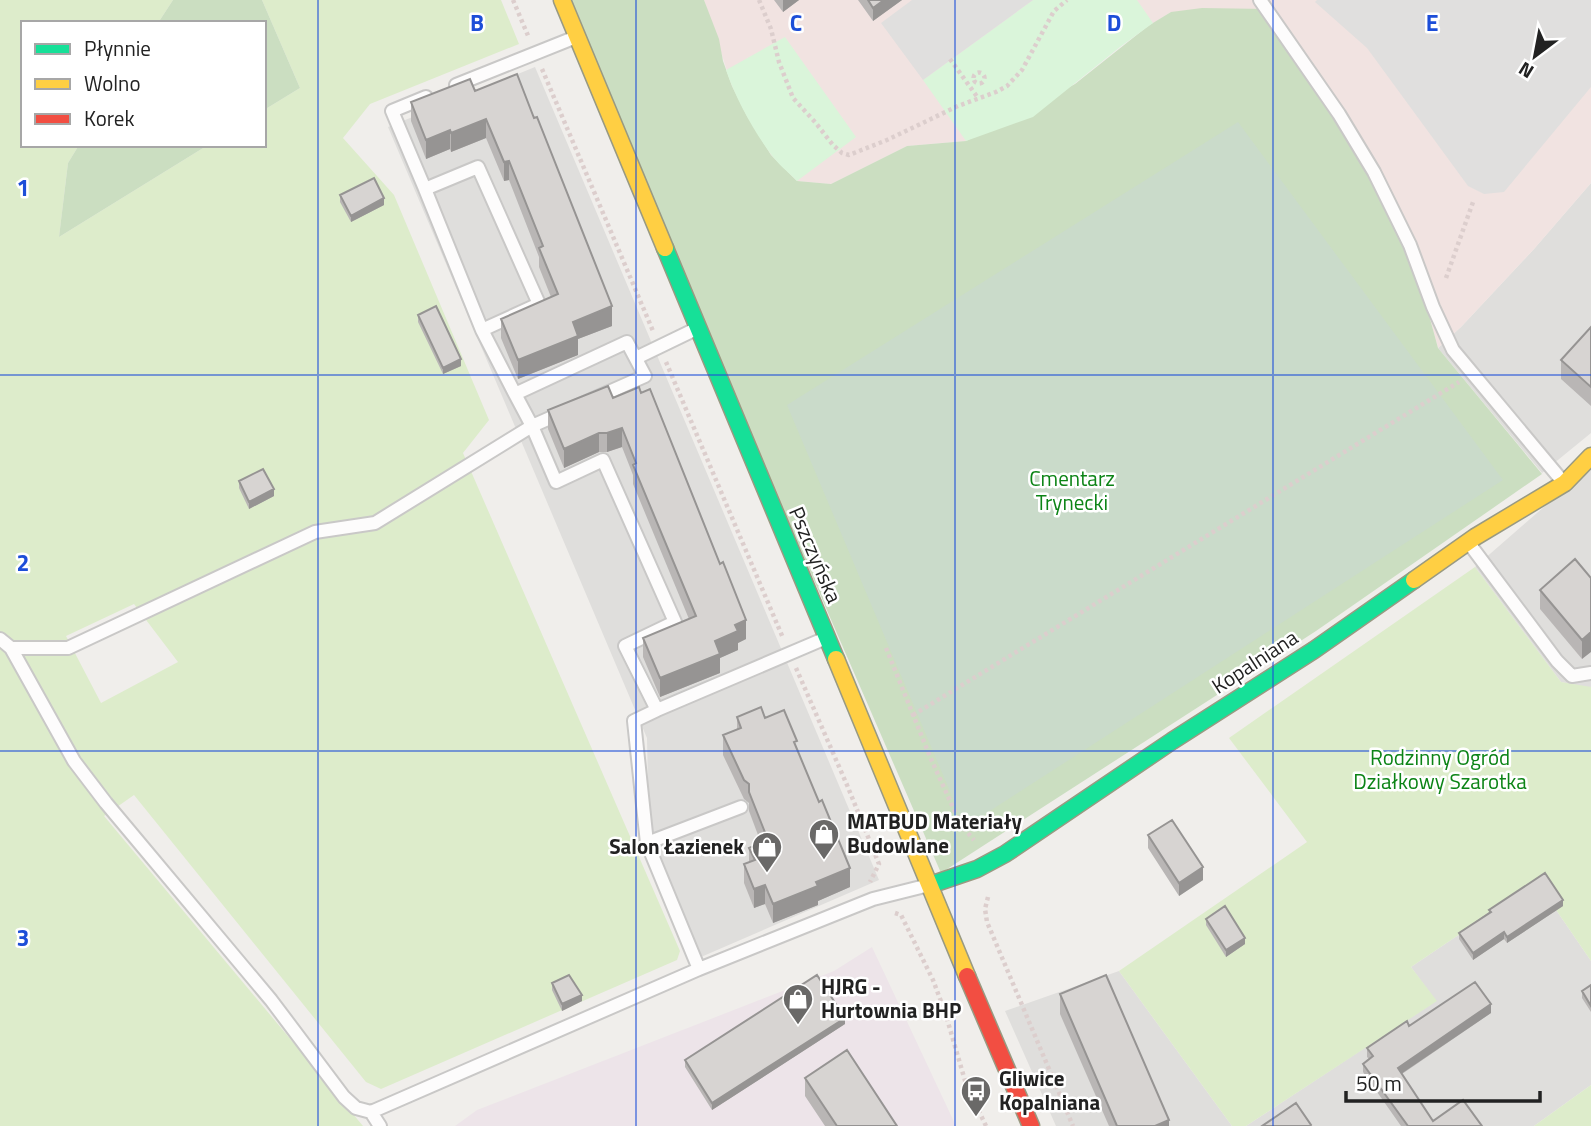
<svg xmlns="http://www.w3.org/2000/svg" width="1591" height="1126" font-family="'Titillium Web',sans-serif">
<rect width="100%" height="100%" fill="#f0eeeb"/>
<path fill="#dfdedc" d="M535,67l344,813 -178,77 -52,-122 -2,-97 -259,-611z
M1591,183v250l-49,40 -104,-125 23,-21 73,-78z
M1591,466v221l-1,1 -29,-6 -86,-115z
M1537,882l54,79v124l-57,41h-288l190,-125 -25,-34z
M1119,971l113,155h-176l-51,-115z"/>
<path fill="#f1e3e1" d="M704,0h887v183l-57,66 -73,78 -23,21 -28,-103 -239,-233 -205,129 -59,5 -76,38 -34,-3 -26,-26 -24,-39 -15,-30z"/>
<path fill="#ede4e9" d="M872,947l84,179h-501l22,-16 357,-139z"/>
<path fill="#ddeccb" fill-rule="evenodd" d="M0,0h173l-15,23h-135v122h56l-11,18 -9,74 149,-92h56v-35l36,-22 -38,-88h239l18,44 -149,60 -27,34 51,57 95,225 -26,33 217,498 -3,9 -296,129 -15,-7 -232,-287 -30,21 259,310h-363zM134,604l44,58 -77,41 -35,-67z
M1475,567l86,115 30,5v274l-54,-79 -126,85 26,34 -191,125h-14l-113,-155 188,-129 -78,-104z
M1591,1085v41h-57z"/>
<path fill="#cbdec1" d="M173,0h89l38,88 -36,22v-87h-106z
M562,0h142l15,39 4,22 9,25 15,30 24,39 26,26 34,3 76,-38 59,-5 109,-57 73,-58 23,-14 31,-4 65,1 72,105 71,131 28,103 104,126 -226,157 -375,242z
M79,145h129l-149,92 9,-74z"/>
<path fill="#cadbca" d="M1238,122l265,358 -538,347 -178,-422z"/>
<path fill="#daf5da" d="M1033,0h104l16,23 -33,24 -87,70 -67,24 -43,-61z
M785,37l71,100 -59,44c-9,-9 -20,-18 -27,-28 -18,-25 -34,-54 -44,-83z"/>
<path fill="#e0dfde" d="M912,0h121l-110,80 -42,-57z
M1317,0h274v87l-87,105 -20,2 -16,-8 -101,-138 -52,-46z"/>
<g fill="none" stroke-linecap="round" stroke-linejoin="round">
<g stroke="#c9c8c7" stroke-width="16">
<path id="lane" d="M1260,0l79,114 35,58 36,73 23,62 20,43 111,133
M456,85l120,-48
M426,97l-34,14 33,78 53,-22 61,137 -57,26 33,64
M425,189l57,141
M627,342l18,34 -113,50 -17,-32z
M636,358l62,-30
M1468,542l89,119 15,15 19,-3
M0,639l11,9 63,113 32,42 165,197 73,97 12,11 15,4 328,-143 164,-66 10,-4 56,-14
M11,648h57l247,-116 60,-9 157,-97 24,56 47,-22 72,162 -50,24 32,64 169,-72
M657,710l-23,11 13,122 52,126
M647,843l94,-36
M371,1112l9,14"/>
</g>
<g stroke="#999a82" stroke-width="19">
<path id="fast" d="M665,248l171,411
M930,885l47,-16 28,-15 167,-113 142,-91 100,-70"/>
</g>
<g stroke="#999a82" stroke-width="19">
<path id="slow" d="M562,0l103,248
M1414,580l61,-43 90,-54 26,-27
M836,659l131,317"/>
</g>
<g stroke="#999a82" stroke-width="19">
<path id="jam" d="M967,976l64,150"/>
</g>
<path stroke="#dccecd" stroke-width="4.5" stroke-dasharray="3.5 3.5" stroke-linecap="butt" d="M513,0l16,38
M759,0l12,29 8,33 14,36 22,24 18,23 9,8 7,2 38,-15 71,-34 38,-14 11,-6 15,-16 32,-59 13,-11
M950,59l28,39
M542,69l111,262
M973.5 78a5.5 5.5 0 1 1 11 0a5.5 5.5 0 1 1-11 0Z
M1446,278l27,-76
M666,362l117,276
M886,648l45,111 30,66 13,15
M796,668l51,117 32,79 -9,18
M913,715l546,-333
M988,897l-3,12 2,13 86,204
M895,913l6,2 32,65 12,32 21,72 20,42"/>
<use href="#lane" stroke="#fdfcfc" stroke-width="12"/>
<use href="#fast" stroke="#16e098" stroke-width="16"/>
<use href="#slow" stroke="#ffcf43" stroke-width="16"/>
<use href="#jam" stroke="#f24e42" stroke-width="16"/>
</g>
<path fill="#b9b6b5" d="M774,0h25l-16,12z
M858,0h44l-29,21z
M475,91l137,235 -34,13v16l-60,24 -17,-41v-19l50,-22 -12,-30v-10l-30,-77 -5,1 -18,-43 -35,14 -1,-3 -24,10 -15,-38v-19z
M340,195l44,10 -33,17 -11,-20z
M418,315l43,51 -18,8 -25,-52z
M1591,327v79l-30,-27v-19z
M613,398l133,241 -8,4v7l-18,8v15l-60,24 -17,-40v-19l46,-19 -56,-135v-9l-11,-28 -15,5h-8l-35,16 -16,-39v-19z
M239,481l35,15 -25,13 -10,-21z
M1591,578l-9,81 -42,-50v-19z
M737,717l28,1 32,32 53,137 -32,14v4l-45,18 -8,-19 -11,4 -10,-25v-19l5,-2v-14l12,-5 -12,-32v-8l-5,-4 -21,-44v-20l14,-5z
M1148,835l55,45 -24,16 -31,-48z
M1563,906l-56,37 -3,-4 -31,21 -14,-21v-6l30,-21v-2z
M1206,919l39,25 -19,13 -20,-32z
M552,983l30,18 -20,10 -10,-21z
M1591,985v27l-9,-14v-7z
M1060,994l109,132h-60l-49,-112z
M1491,1013l-89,61 31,47 49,5h-81l-38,-54v-8l6,-5 -2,-2v-9l42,-22z
M845,1024l-133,86 -27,-43v-7z
M805,1078l92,48h-72l-20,-30z"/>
<path fill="#969493" d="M783,0h16l-16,12z
M884,0h18l-29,21v-13z
M486,119v19l-35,14v-19z
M450,130v19l-24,10v-19z
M509,161v19l-5,1v-19z
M384,198v7l-33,17v-6z
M612,306v20l-34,13v16l-60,24v-19l55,-38z
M461,359v7l-18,8v-6z
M622,428v19l-15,5v-19z
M599,433v19l-35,16v-19z
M274,489v7l-25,13v-7z
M746,620v19l-8,4v7l-18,8v15l-60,24v-19l55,-37 20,-16z
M1591,632v20l-9,7v-19z
M1203,867v13l-24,16v-13z
M850,868v19l-32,14v4l-45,18v-19l43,-22z
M765,885v19l-11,4v-19z
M1563,900v6l-56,37v-6z
M1504,932v7l-31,21v-7z
M1245,938v6l-19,13v-7z
M582,995v6l-20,10v-7z
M1491,1004v9l-93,63v-8z
M845,1018v6l-133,86v-7z
M1169,1120v6h-14z"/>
<path fill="#d7d4d2" stroke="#969493" stroke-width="2" d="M868,0h16l-11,8z
M517,74l17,44 3,-1 75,189 -39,16 5,14 -60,24 -17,-41 57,-25 -19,-46 4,-2 -34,-85 -5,1 -18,-43 -35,14 -1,-3 -24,10 -15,-38 59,-23 5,12z
M374,178l10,20 -33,18 -11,-21z
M436,306l25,53 -18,9 -25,-53z
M1591,327v60l-30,-27z
M608,386l5,12 26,-11 2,6 9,-4 70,175 3,-2 23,58 -11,5 3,6 -23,10 5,13 -60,24 -17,-40 53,-22 -63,-151 3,-2 -14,-35 -15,5h-8l-35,16 -16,-39z
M263,469l11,20 -25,13 -10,-21z
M1575,559l16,19v54l-9,8 -42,-50z
M761,707l4,11 19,-8 13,31 -3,1 25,60 3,-2 28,68 -34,14 2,4 -45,18 -8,-19 -11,4 -10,-25 11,-4 -6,-12 19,-8 -19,-48v-8l-5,-4 -21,-45 18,-7 -4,-11z
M1172,820l31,47 -24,16 -31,-48z
M1545,873l18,27 -56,37 -3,-5 -31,21 -14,-20 32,-21 -2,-2z
M1225,906l20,32 -19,12 -20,-31z
M569,975l13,20 -20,9 -10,-21z
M817,975l28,43 -133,85 -27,-43z
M1106,975l63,145 -14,6h-38l-57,-132z
M1475,982l16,22 -93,64 35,53 30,-21 19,26h-74l-45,-62 10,-8 -6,-8 40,-27 2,5z
M1591,985v21l-9,-15z
M847,1050l50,76h-60l-32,-48z
M1296,1103l15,22 -1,1h-48z"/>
<path fill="none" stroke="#1d4ed8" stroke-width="2" stroke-opacity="0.55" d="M318,0v1126M636,0v1126M955,0v1126M1273,0v1126M0,375h1591M0,751h1591"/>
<defs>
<g id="shop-pin" transform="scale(1.575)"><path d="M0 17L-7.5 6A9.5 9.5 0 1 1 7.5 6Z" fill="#6a6968" stroke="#fff"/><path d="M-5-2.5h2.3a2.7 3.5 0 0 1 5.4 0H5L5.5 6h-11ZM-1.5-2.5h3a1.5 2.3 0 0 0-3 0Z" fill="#fff"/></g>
<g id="bus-pin" transform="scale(1.575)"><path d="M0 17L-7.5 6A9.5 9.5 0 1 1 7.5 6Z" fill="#6a6968" stroke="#fff"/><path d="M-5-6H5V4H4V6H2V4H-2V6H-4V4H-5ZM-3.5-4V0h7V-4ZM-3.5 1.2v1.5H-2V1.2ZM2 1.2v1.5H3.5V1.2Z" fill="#fff"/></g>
</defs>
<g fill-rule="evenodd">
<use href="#shop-pin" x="824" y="834"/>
<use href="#shop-pin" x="767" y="847"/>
<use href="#shop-pin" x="798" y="999"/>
<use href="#bus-pin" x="976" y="1091"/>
</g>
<g text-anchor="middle" stroke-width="5" stroke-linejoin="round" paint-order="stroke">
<g font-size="21" fill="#0c8416" stroke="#fff">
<text x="1072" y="486">Cmentarz<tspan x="1072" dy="24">Trynecki</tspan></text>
<text x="1440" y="765">Rodzinny Ogród<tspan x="1440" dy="24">Działkowy Szarotka</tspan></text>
</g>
<g font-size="21" fill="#222" stroke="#fff">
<text transform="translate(815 555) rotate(67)" y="7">Pszczyńska</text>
<text transform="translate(1255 662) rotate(-33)" y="7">Kopalniana</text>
</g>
<g font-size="21" font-weight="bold" fill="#222" stroke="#fff" text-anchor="start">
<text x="847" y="829">MATBUD Materiały<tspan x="847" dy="24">Budowlane</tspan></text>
<text x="744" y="854" text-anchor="end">Salon Łazienek</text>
<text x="821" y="994">HJRG -<tspan x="821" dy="24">Hurtownia BHP</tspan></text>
<text x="999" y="1086">Gliwice<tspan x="999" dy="24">Kopalniana</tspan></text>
</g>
</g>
<g font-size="23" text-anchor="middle" font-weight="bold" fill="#1d4ed8" stroke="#fff" stroke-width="5" stroke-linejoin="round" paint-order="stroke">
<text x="477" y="31">B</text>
<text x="796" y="31">C</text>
<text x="1114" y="31">D</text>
<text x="1432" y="31">E</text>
<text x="23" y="196">1</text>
<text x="23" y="571">2</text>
<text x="23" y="946">3</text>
</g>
<rect x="21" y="21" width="245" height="126" fill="#ffffff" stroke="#a7a7a7" stroke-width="2"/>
<rect x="35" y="44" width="35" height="10" fill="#16e098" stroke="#a7a7a7" stroke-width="2"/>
<text x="84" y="56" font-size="21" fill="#222222">Płynnie</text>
<rect x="35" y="79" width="35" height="10" fill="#ffcf43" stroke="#a7a7a7" stroke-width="2"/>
<text x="84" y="91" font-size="21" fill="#222222">Wolno</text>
<rect x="35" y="114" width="35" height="10" fill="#f24e42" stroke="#a7a7a7" stroke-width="2"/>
<text x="84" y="126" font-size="21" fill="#222222">Korek</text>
<g transform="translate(1535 56) rotate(212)" stroke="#ffffff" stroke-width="5" paint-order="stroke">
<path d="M0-5L12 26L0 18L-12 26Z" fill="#222222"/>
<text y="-10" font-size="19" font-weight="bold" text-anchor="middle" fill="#222222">N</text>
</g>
<path d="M1346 1091v10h194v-10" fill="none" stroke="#222222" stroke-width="3.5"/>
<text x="1356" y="1091" font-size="21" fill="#222222" stroke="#ffffff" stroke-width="5" paint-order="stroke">50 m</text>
</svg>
